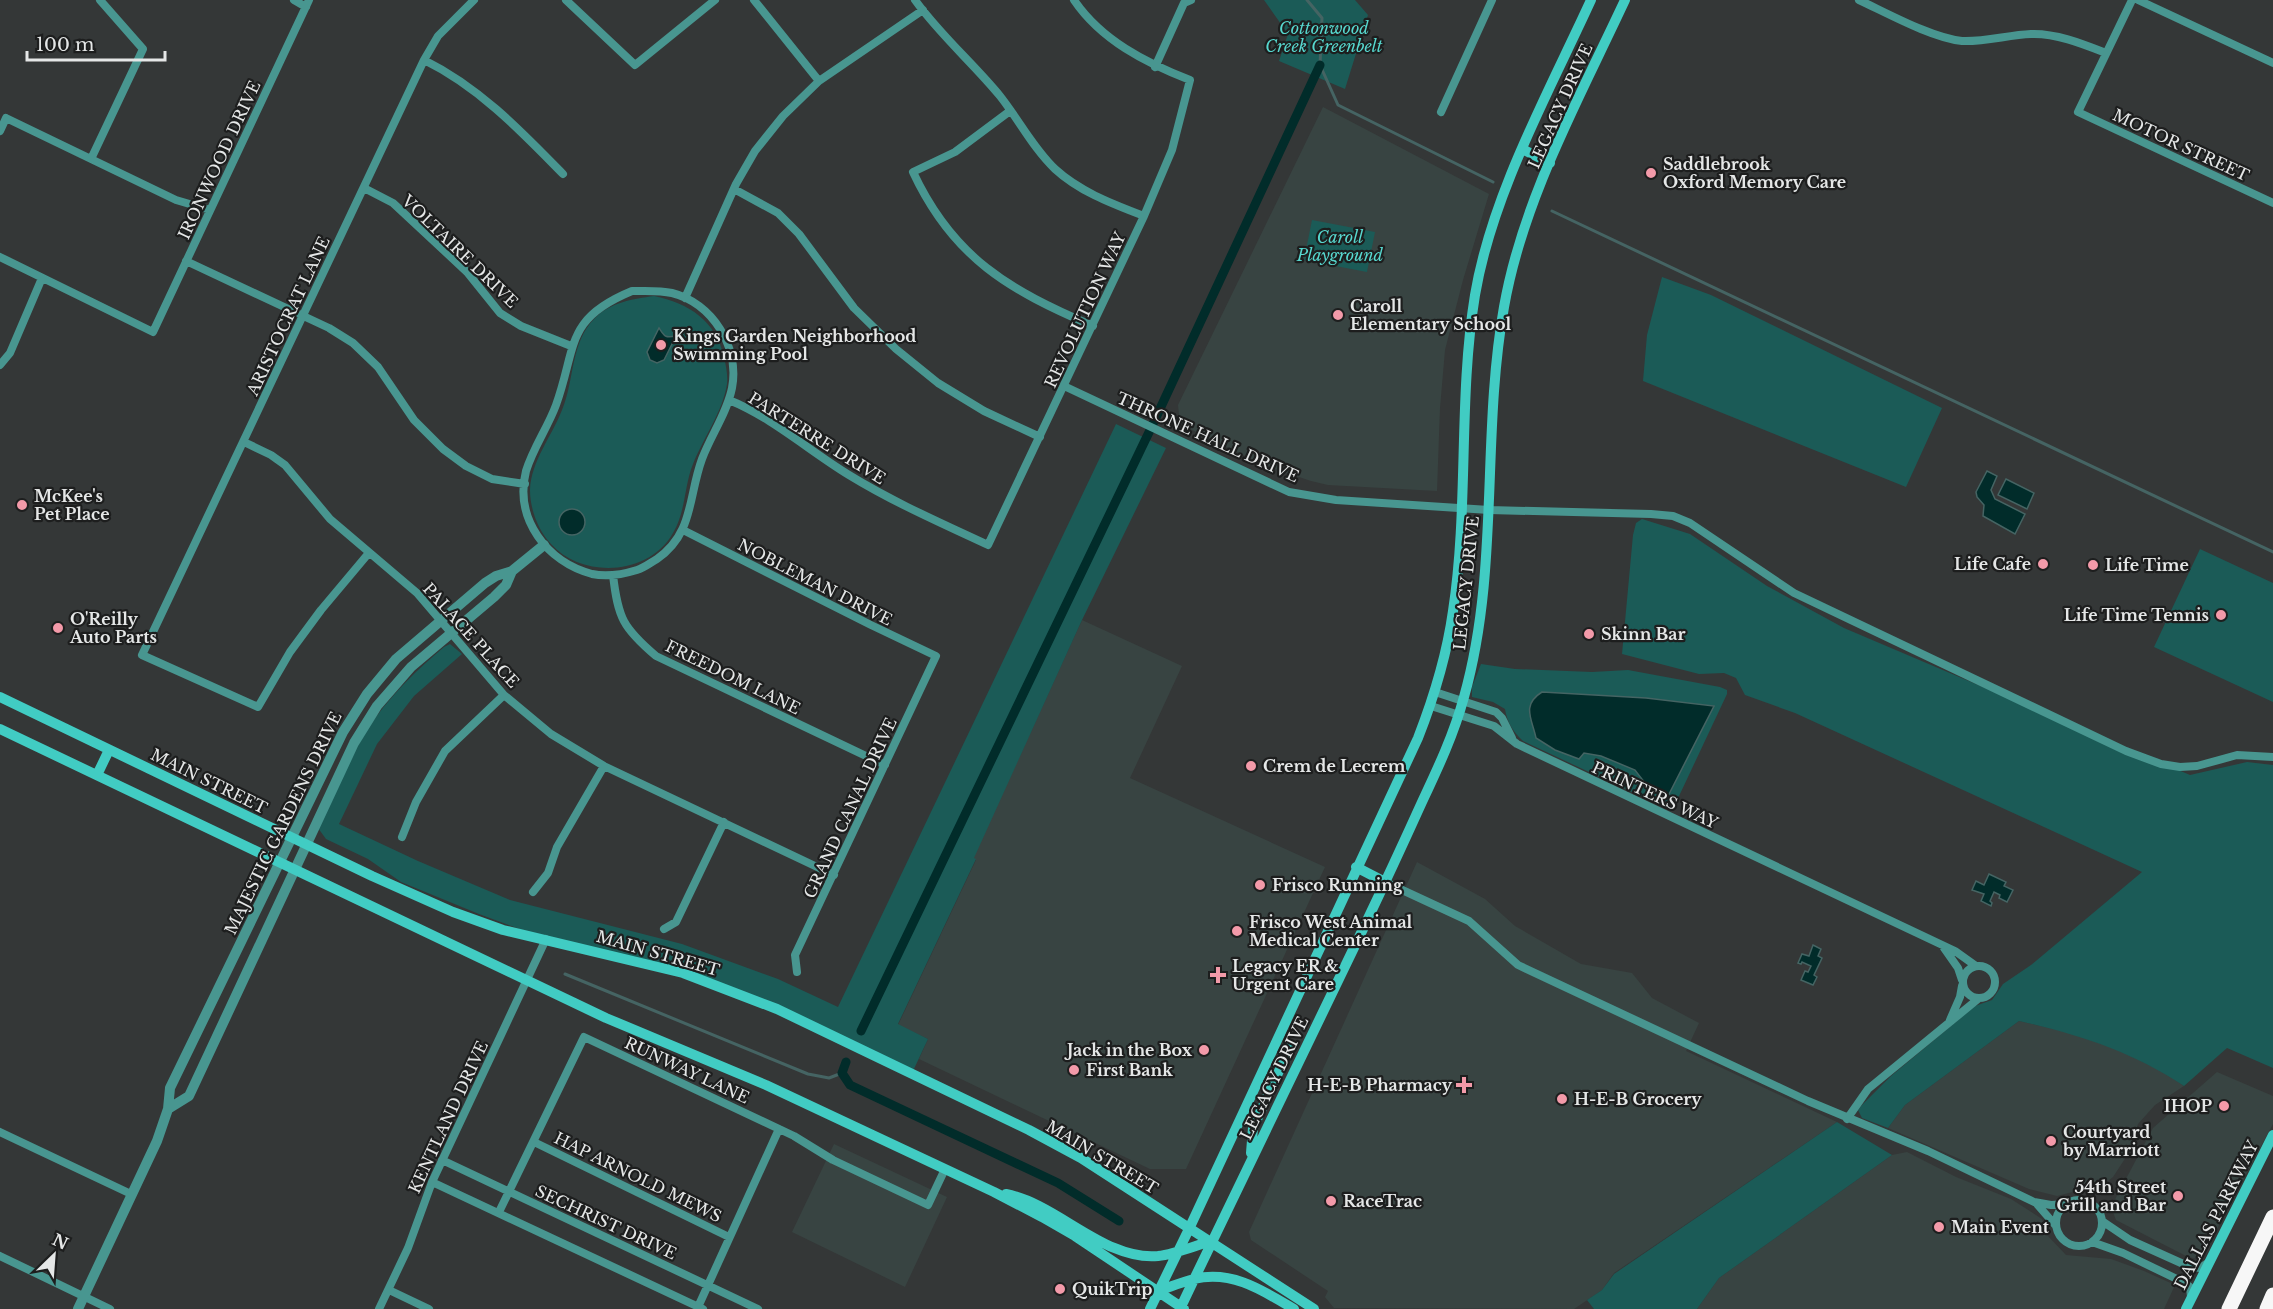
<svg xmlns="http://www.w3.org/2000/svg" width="2273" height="1309" font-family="'Libre Baskerville',serif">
<rect width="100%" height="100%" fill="#343737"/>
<path fill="#384442" d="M1323,107l166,87 -26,86 -18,70 -5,58 -3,83 -109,-6 -17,-4 -45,-15 -86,-42 -2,-19z
M1082,620l100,46 -52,112 195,89 -139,302h-36l-231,-110 9,-20 -30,-14 78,-165 -3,-2z
M1417,862l68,37 30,27 66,38 51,9 20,25 47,25 -13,28 151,71 -223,151 -12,17 -28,19 -240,-1 -9,-11 3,-6 -77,-51 -2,-8z
M2019,1021l49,11 51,18 45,22 20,14 -29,19 -17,19 -10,30 -15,23 -9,7 -47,12 -28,-7 -141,-61 17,-23z
M2217,1072l56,24v28l-72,135 -13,-2 -72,-37 -5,-13 42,-79z
M834,1144l113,53 -42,90 -113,-55z
M1907,1152l49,25 55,22 31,20 4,15 20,21 45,4 33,12 31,14 -11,24h-467l22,-31 173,-123z"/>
<path fill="#1b5b57" d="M1264,0h91l13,15 -23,74 -66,-28 9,-27z
M1312,220l63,12 -8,40 -63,-12z
M1662,277l49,18 231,113 -36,79 -263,-106 4,-46z
M654,296c35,7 62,25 70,61 2,9 4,18 3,27 -4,27 -24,55 -34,80 -9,22 -7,47 -20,69 -24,43 -91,46 -122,11 -13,-14 -21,-35 -21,-54 1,-29 22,-54 32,-80 13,-31 8,-67 33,-92 16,-16 38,-19 59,-22z
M1116,424l50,24 -84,172 -108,238 2,1 -78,165 30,15 -15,32 -146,-70 -242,-70 -46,-17 -78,-32 -33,-23 -42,-20 -8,-11c18,-37 34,-78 58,-111 20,-27 43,-49 68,-70l6,-3 12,10 -48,42 -37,48 -38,80 79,37 92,39 172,44 96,35 60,28z
M1642,519l48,15 77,52 77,42 346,147 57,-13 26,3v303l-46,-20 -43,38c-51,-34 -106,-52 -165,-65l-114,84 -17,23 -26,-10 -4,-8 3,-4 30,-30 84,-70 17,-6 11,-16 28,-19 111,-93 -347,-159 -50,-18 -9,-17 -12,-5 -25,1 -77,-20 11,-119 3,-12z
M2200,549l73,34v119l-119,-55z
M1481,664l34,5 77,3 36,-2 92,17 7,3v4l-55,117 -149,-70c-10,-9 -16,-19 -18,-32l-12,-7 -21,-5v-10z
M1837,1122l55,33 -173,123 -22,31h-103l-7,-9 15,-10 12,-16z"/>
<path fill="#012c2a" stroke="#456463" stroke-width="1.5" d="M659,328c6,9 6,10 17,8l-12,24 -7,3 -7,-3 -3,-8z
M1987,471l10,5 -6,14 4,9 30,15 -10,20 -32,-18 1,-11 -7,-8 -1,-5z
M2006,479l28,14 -7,16 -29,-14z
M559 522a13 13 0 1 1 26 0a13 13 0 1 1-26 0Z
M1542,692l104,6 68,8 -46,90 -20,-9 -13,-17 -34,-14 -17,-3 -5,6 -24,-9 -19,-12c-4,-19 -15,-33 6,-46z
M1989,874l17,8 -2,4 9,4 -6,12 -8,-4 1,-3 -6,-3 -4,9 2,2 -1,3 -10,-5 3,-7 -12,-4 4,-9 8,4z
M1813,945l8,4 -3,7 4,2 -8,17 3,2 -4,8 -12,-5 4,-9 3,1 3,-6 -9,-4 -1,2 -3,-1 4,-9 7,2z"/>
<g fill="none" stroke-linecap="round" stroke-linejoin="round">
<path stroke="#456463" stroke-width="3" d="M1307,0l15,18 -2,47 18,40 155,77
M1552,211l721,341
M565,974l243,100 21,4 13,-5"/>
<path stroke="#012c2a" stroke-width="9" d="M861,1031l291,-605 168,-361
M846,1062l-4,11 8,12 208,98 61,38"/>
<path stroke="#489690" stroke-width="8" d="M294,0l12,7
M566,0l69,65 80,-65
M754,0l65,81
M915,0c25,35 58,63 85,96 19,24 33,52 55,73 25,23 58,35 89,47
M1859,0c28,13 73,38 103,41 23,1 46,-6 69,-7 25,-1 52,10 75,19
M2132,0l-54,112 195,91
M2138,0l135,63
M424,60c55,27 97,71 139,114
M1155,67l29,-64 7,-3
M1010,111l-55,41 -42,20c40,86 96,118 180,154
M1441,112l51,-112
M0,131l6,-13 170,82 34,10
M91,159l52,-110 -43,-49
M364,188l29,15 74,69 33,41 21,13 50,20
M734,189l44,24 21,21 55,74 42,41 42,34 46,28 56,26
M0,257l153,75 156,-332
M186,261l143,67 24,15 25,24 36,53 29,29 23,17 26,13 33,5
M632,291c13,0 27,-1 40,2 40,10 68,54 60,95 -5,25 -21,47 -30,71 -14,38 -8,74 -45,100 -7,4 -13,9 -20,11 -13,4 -31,7 -45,4 -45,-12 -78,-55 -66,-103 7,-23 22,-44 30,-66 21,-58 8,-86 76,-114z
M685,298l51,-114 19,-33 28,-35 36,-35 104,-71
M0,365l10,-12 32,-75
M1064,386l225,106 47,8 153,10 162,4 22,2 17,7 104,70 332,158 35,13 19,3 17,-1 40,-11 36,2
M729,400c44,18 79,50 120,75 44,27 92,48 139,70l156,-329 28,-66 18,-70c-44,-17 -89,-40 -116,-80
M244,442l27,13 14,10 45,54 87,74 87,102 47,39 53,32 230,109
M683,530l188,95 65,31 -141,299 2,17
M368,554l-47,56 -31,42 -32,55 -116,-52 282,-595 14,-24 36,-36
M613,575c5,43 10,53 43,81l229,109
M1435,692l61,20 6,6 10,20
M1431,706l63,20 23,18 438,207 21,15
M402,837l14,-35 29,-51 59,-56
M1385,882l84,39 49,44 290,136 120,50 106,51 17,3 16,-1
M533,892l15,-19 9,-26 47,-81
M664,929l12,-7 48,-100
M1944,948l14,20 4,12
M1963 982a16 16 0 1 1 32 0a16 16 0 1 1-32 0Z
M1950,1020l10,-23 2,-11
M1847,1119l21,-30 110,-90
M0,1132l131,62
M534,1142l195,95
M442,1160l316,149
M432,1182l271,127
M2056 1223a23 23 0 1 1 46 0a23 23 0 1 1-46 0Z
M2036,1203l20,23
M499,1212l85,-175 210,99 39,24 95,45 17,-36
M2102,1221l28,19 60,27 10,1 8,-5
M2092,1242l31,11 60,29 7,5 1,10
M0,1256l110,53
M389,1290l40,19
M698,1307l81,-178
M379,1309l29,-61 24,-66 114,-243"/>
<path stroke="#489690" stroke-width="10" d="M168,1109l21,-13 165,-353 23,-37 34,-39 83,-70 12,-12 6,-14
M78,1309l79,-168 11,-32 2,-21 173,-356 24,-38 29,-35 89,-76 11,-7 16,-5 32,-26"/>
<path stroke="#41ccc3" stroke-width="10" d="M1522,149l28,14
M0,697l372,179 81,36 50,18 180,43 94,36 252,121 52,28 233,151
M0,729l606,289 160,67 228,107 48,25 33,19 109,73
M97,775l12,-25
M1356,867l29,15
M1251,1153l2,-25 31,-68 5,-14
M1006,1194c52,10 98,67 152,62 17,-2 36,-10 53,-15
M1158,1291c12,-4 24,-9 36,-12 38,-9 68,11 100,30
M1150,1309l39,-80 229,-491c16,-41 29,-84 35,-127 16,-105 5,-212 22,-316 17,-101 74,-203 116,-295
M1180,1309c60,-127 122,-253 183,-380 20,-42 40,-85 59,-127 16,-34 32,-68 42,-105 36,-127 17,-261 40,-390 19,-108 75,-208 121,-307
M2186,1309l87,-174"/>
<path stroke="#f7f7f7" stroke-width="15" d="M2229,1309l44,-92
M2267,1309l6,-14"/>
</g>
<g fill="#f39aa9" stroke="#1d1e1e" stroke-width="2">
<circle cx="1651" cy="173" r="6"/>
<circle cx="1338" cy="315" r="6"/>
<circle cx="661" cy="345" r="6"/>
<circle cx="22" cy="505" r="6"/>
<circle cx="2043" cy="564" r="6"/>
<circle cx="2093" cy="565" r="6"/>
<circle cx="2221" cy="615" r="6"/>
<circle cx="58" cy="628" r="6"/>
<circle cx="1589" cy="634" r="6"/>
<circle cx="1251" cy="766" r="6"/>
<circle cx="1260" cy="885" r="6"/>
<circle cx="1237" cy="931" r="6"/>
<path d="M1215 966h6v6h6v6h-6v6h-6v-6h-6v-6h6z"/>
<circle cx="1204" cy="1050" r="6"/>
<circle cx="1074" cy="1070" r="6"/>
<path d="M1461 1076h6v6h6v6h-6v6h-6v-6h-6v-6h6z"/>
<circle cx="1562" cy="1099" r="6"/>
<circle cx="2224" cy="1106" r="6"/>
<circle cx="2051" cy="1141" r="6"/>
<circle cx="2178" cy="1196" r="6"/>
<circle cx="1331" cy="1201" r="6"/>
<circle cx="1939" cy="1227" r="6"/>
<circle cx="1060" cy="1289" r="6"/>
</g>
<g text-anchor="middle" stroke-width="4.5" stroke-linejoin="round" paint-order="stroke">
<g font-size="16" font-style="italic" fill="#57d8cf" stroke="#1d1e1e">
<text x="1324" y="34">Cottonwood<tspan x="1324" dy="18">Creek Greenbelt</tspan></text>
<text x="1340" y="243">Caroll<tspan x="1340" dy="18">Playground</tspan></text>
</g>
<g font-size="16" fill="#e5e7e7" stroke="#1d1e1e">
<text transform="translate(1560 106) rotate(-66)" y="6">LEGACY DRIVE</text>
<text transform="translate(2181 145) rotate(25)" y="6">MOTOR STREET</text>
<text transform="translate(219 160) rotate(-65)" y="6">IRONWOOD DRIVE</text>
<text transform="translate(460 251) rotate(44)" y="6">VOLTAIRE DRIVE</text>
<text transform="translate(1085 310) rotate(-65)" y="6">REVOLUTION WAY</text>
<text transform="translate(288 316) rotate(-65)" y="6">ARISTOCRAT LANE</text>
<text transform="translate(1208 437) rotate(24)" y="6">THRONE HALL DRIVE</text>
<text transform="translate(817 438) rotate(32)" y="6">PARTERRE DRIVE</text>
<text transform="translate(815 582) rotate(27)" y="6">NOBLEMAN DRIVE</text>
<text transform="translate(1466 583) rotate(-84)" y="6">LEGACY DRIVE</text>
<text transform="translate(471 635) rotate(48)" y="6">PALACE PLACE</text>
<text transform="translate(733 677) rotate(26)" y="6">FREEDOM LANE</text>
<text transform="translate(209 781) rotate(26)" y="6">MAIN STREET</text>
<text transform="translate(1655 795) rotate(25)" y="6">PRINTERS WAY</text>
<text transform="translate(850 808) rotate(-65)" y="6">GRAND CANAL DRIVE</text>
<text transform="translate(283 823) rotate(-64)" y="6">MAJESTIC GARDENS DRIVE</text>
<text transform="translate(658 953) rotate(16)" y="6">MAIN STREET</text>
<text transform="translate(687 1070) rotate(25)" y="6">RUNWAY LANE</text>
<text transform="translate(1274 1078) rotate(-64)" y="6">LEGACY DRIVE</text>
<text transform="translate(448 1117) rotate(-65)" y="6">KENTLAND DRIVE</text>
<text transform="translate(1102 1157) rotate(31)" y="6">MAIN STREET</text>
<text transform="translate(638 1177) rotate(26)" y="6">HAP ARNOLD MEWS</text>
<text transform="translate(2216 1215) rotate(-63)" y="6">DALLAS PARKWAY</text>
<text transform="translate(606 1222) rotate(25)" y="6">SECHRIST DRIVE</text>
</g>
<g font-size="16" font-weight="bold" fill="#e5e7e7" stroke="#1d1e1e" text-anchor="start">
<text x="1663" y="170">Saddlebrook<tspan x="1663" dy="18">Oxford Memory Care</tspan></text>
<text x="1350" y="312">Caroll<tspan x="1350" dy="18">Elementary School</tspan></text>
<text x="673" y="342">Kings Garden Neighborhood<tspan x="673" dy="18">Swimming Pool</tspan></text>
<text x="34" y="502">McKee's<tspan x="34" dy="18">Pet Place</tspan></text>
<text x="2031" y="570" text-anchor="end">Life Cafe</text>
<text x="2105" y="571">Life Time</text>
<text x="2209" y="621" text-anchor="end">Life Time Tennis</text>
<text x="70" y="625">O'Reilly<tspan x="70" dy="18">Auto Parts</tspan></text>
<text x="1601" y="640">Skinn Bar</text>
<text x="1263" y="772">Crem de Lecrem</text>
<text x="1272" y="891">Frisco Running</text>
<text x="1249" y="928">Frisco West Animal<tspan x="1249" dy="18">Medical Center</tspan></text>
<text x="1232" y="972">Legacy ER &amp;<tspan x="1232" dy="18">Urgent Care</tspan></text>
<text x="1192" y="1056" text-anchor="end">Jack in the Box</text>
<text x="1086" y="1076">First Bank</text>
<text x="1452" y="1091" text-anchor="end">H-E-B Pharmacy</text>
<text x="1574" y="1105">H-E-B Grocery</text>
<text x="2212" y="1112" text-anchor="end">IHOP</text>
<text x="2063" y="1138">Courtyard<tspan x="2063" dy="18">by Marriott</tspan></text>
<text x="2166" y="1193" text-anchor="end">54th Street<tspan x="2166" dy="18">Grill and Bar</tspan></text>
<text x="1343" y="1207">RaceTrac</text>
<text x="1951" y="1233">Main Event</text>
<text x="1072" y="1295">QuikTrip</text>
</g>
</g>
<g transform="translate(54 1255) rotate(25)" stroke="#1d1e1e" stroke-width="4.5" paint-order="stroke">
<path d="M0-4.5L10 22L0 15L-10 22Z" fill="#e5e7e7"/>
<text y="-9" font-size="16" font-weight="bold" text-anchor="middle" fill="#e5e7e7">N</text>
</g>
<path d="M27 51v9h138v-9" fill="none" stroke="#e5e7e7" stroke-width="3"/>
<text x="36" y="51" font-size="18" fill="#e5e7e7" stroke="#1d1e1e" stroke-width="4.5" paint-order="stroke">100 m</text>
</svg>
